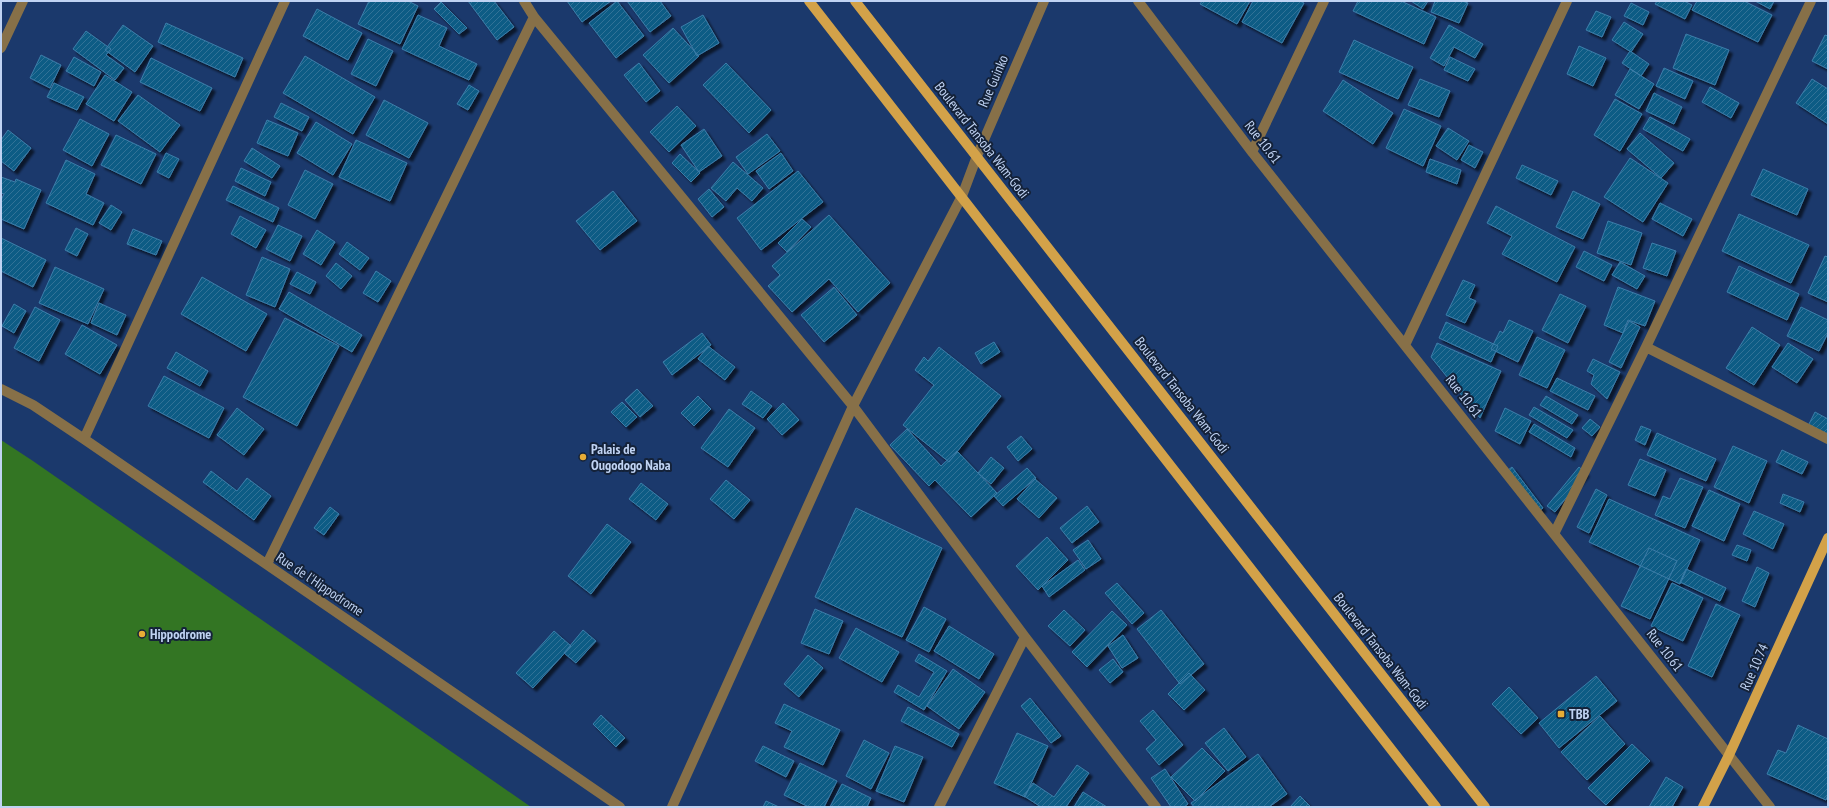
<svg xmlns="http://www.w3.org/2000/svg" width="1829" height="808" font-family="'PT Sans Narrow',sans-serif">
<defs>
<pattern id="building-hatch" width="6" height="6" patternUnits="userSpaceOnUse"><rect width="6" height="6" fill="#115b85"/><path d="M-1 1l2-2M0 6l6-6M5 7l2-2" fill="none" stroke="#327297"/></pattern>
<filter id="shadow"><feDropShadow dx="3.5" dy="3.5" stdDeviation="1" flood-color="#0009"/></filter>
</defs>
<rect width="100%" height="100%" fill="#1b396c"/>
<path fill="#337523" d="M1,440l32,21 498,346h-530z"/>
<path fill="url(#building-hatch)" stroke="#3b7eaa" filter="url(#shadow)" d="M369,1h39l10,5 -18,38 -42,-20z
M468,1h26l20,26 -17,13z
M567,1h44l-29,21z
M617,1l27,35 -28,22 -27,-35z
M627,1h33l11,15 -21,16z
M1202,1h48l-13,23 -37,-20z
M1253,1h47l4,2 -22,40 -40,-21z
M1358,1h43l35,16 -12,27 -71,-33z
M1411,1h17l-5,8z
M1435,1h27l6,2 -9,20 -28,-11z
M1657,1h27l8,4 -7,14 -30,-15z
M1697,1h47l28,14 -14,27 -66,-32z
M1755,1h19l-4,8z
M441,2l26,26 -8,6 -25,-25z
M1631,3l18,9 -6,13 -19,-9z
M317,9l45,24 -14,27 -45,-24z
M1596,11l15,6 -9,20 -16,-7z
M418,15l29,13 -8,18 38,18 -8,16 -67,-31z
M703,15l16,28 -22,13 -16,-29z
M1624,22l19,12 -12,18 -19,-12z
M166,23l77,35 -8,19 -77,-35z
M123,25l30,21 -18,26 -30,-22z
M1449,25l34,19 -8,14 -21,-11 -10,19 -14,-8z
M673,28l26,28 -30,27 -26,-28z
M86,31l25,18 -5,6 18,13 -9,12 -42,-31z
M1686,34l43,16 -14,35 -42,-17z
M1825,35l3,1v33l-16,-8z
M368,39l25,12 -17,35 -25,-12z
M1354,40l59,27 -15,32 -59,-27z
M1579,46l27,12 -13,28 -26,-12z
M1630,51l19,13 -8,12 -19,-13z
M41,55l20,10 -11,23 -20,-10z
M305,56l70,41 -22,37 -70,-41z
M74,57l27,15 -7,14 -28,-15z
M1450,57l25,12 -7,12 -24,-11z
M151,58l61,30 -12,23 -60,-29z
M639,63l21,28 -14,11 -22,-27z
M726,63l45,47 -22,23 -46,-48z
M1664,68l29,13 -8,18 -29,-13z
M1630,69l24,15 -15,25 -24,-14z
M105,75l27,17 -18,29 -28,-17z
M1420,79l30,12 -11,26 -31,-12z
M1812,79l16,10v35l-32,-21z
M1343,80l50,33 -20,31 -50,-33z
M54,83l30,14 -7,13 -30,-13z
M469,85l10,6 -11,19 -11,-6z
M1710,87l29,16 -8,15 -29,-16z
M1654,93l28,14 -8,17 -28,-13z
M138,95l42,30 -20,27 -42,-31z
M1615,99l27,15 -22,37 -26,-16z
M384,100l44,23 -19,35 -43,-23z
M281,103l28,14 -7,14 -28,-14z
M677,106l19,20 -27,26 -19,-20z
M1404,109l37,17 -18,40 -37,-18z
M1650,117l40,22 -7,12 -40,-22z
M80,119l29,15 -17,32 -29,-16z
M267,120l31,13 -10,23 -31,-13z
M316,122l36,22 -19,31 -36,-22z
M1448,128l21,13 -12,19 -21,-14z
M704,129l18,27 -23,16 -18,-27z
M8,130l23,18 -17,23 -13,-10v-21z
M1640,133l34,30 -13,15 -34,-29z
M767,134l13,17 -32,23 -12,-17z
M116,135l40,19 -15,30 -40,-19z
M356,140l51,23 -17,38 -51,-24z
M1469,145l14,7 -8,16 -14,-8z
M252,148l28,18 -8,12 -28,-17z
M166,153l13,6 -10,19 -12,-6z
M781,153l12,18 -24,18 -13,-18z
M680,154l20,19 -9,9 -19,-19z
M1630,158l38,25 -25,39 -39,-25z
M1430,159l31,11 -4,14 -31,-12z
M66,160l29,14 -9,20 18,9 -11,22 -47,-22z
M733,162l30,26 -11,13 -15,-13 -11,13 -15,-13z
M1522,165l36,16 -7,14 -35,-17z
M241,168l30,14 -6,14 -30,-15z
M1763,169l45,20 -11,26 -46,-20z
M305,170l28,14 -18,35 -27,-14z
M798,171l25,31 -62,48 -24,-32z
M1,177l14,5 1,-3 25,11 -17,39 -23,-10v-19l3,-6 -3,-1z
M233,186l46,22 -6,14 -47,-22z
M709,189l15,18 -12,10 -14,-18z
M613,191l24,30 -37,29 -24,-29z
M1573,191l27,13 -17,35 -27,-12z
M1660,203l32,16 -9,17 -31,-17z
M111,205l11,7 -11,18 -12,-7z
M1496,206l79,41 -18,35 -55,-28 10,-18 -25,-13z
M1739,214l70,31 -18,38 -69,-32z
M829,215l61,68 -32,29 -29,-33 -37,33 -24,-26 12,-11 -8,-9z
M240,216l26,14 -10,18 -25,-14z
M802,219l9,8 -24,25 -9,-9z
M1608,221l34,12 -11,32 -34,-12z
M278,225l24,11 -12,25 -24,-12z
M76,228l12,6 -11,22 -12,-6z
M133,229l29,12 -6,14 -29,-11z
M317,230l18,12 -14,23 -18,-11z
M1,238l45,22 -13,27 -32,-16z
M347,242l22,16 -9,12 -21,-16z
M1652,243l24,8 -9,25 -24,-8z
M1584,251l28,14 -8,16 -28,-14z
M1825,256l3,1v45l-20,-9z
M262,257l28,12 -15,38 -29,-12z
M1620,262l25,14 -8,13 -25,-14z
M336,263l16,13 -11,13 -15,-13z
M1739,266l60,28 -12,26 -60,-28z
M55,267l49,22 -16,35 -49,-21z
M376,271l15,10 -13,21 -15,-9z
M297,272l19,10 -6,12 -20,-10z
M202,277l65,37 -21,37 -65,-37z
M1463,280l12,5 -6,13 7,3 -11,22 -19,-8z
M834,287l23,28 -33,27 -23,-27z
M1618,287l37,14 -10,25 -17,-6 -5,13 -19,-8z
M289,292l73,43 -10,17 -73,-43z
M1560,294l26,12 -18,37 -26,-13z
M99,303l27,12 -9,20 -26,-12z
M14,304l12,7 -12,22 -12,-7z
M35,307l25,13 -21,41 -25,-13z
M1801,307l27,13v13l-9,18 -32,-15z
M285,318l54,28 -42,80 -54,-29z
M1509,320l24,11 -15,31 -27,-13 9,-18 3,2z
M1629,321l11,6 -19,41 -12,-6z
M1446,322l52,24 -7,16 -52,-24z
M82,325l35,20 -17,29 -35,-20z
M1752,327l28,18 -26,40 -28,-17z
M702,333l9,12 -39,30 -9,-13z
M1537,337l28,13 -18,38 -28,-13z
M994,342l6,10 -19,12 -6,-11z
M1437,343l64,28 -21,47 -49,-61z
M1788,343l25,16 -16,24 -25,-16z
M708,346l27,21 -10,13 -27,-21z
M939,347l62,49 -52,66 -46,-37 31,-40 -19,-15 9,-13 4,4z
M176,352l32,19 -8,15 -33,-18z
M1593,359l27,13 -13,27 -16,-15 3,-9 -7,-4z
M164,376l60,32 -15,30 -61,-32z
M1557,378l38,18 -7,14 -38,-19z
M637,389l16,17 -13,11 -15,-17z
M751,391l21,15 -9,12 -21,-14z
M698,396l13,13 -17,17 -13,-13z
M1546,396l32,19 -6,9 -32,-19z
M622,402l15,15 -11,10 -15,-15z
M783,403l16,17 -17,15 -15,-16z
M1534,407l39,23 -6,8 -38,-23z
M237,408l27,21 -20,26 -27,-20z
M1505,408l26,13 -11,23 -25,-13z
M729,409l26,19 -27,39 -27,-19z
M1815,412l13,7v12l-2,4 -18,-9z
M1590,419l10,8 -8,9 -10,-8z
M1534,424l41,24 -4,9 -42,-25z
M1641,426l10,4 -6,15 -10,-5z
M907,429l34,37 16,-15 40,42 -26,24 -36,-37 -6,6 -39,-41z
M1657,433l59,26 -10,22 -59,-26z
M1021,436l11,13 -14,12 -11,-14z
M1733,446l34,15 -18,42 -35,-16z
M1782,450l26,12 -6,12 -26,-12z
M991,457l13,11 -13,16 -13,-11z
M1640,459l26,11 -11,26 -27,-11z
M1512,467l31,41 -8,6 -32,-40z
M1579,467l7,6 -31,39 -8,-6z
M1027,468l9,10 -33,28 -9,-10z
M211,471l26,20 10,-13 24,18 -17,24 -51,-38z
M1680,478l23,9 -18,41 -30,-13 8,-19 7,3z
M1035,479l22,19 -18,20 -22,-19z
M726,480l24,20 -16,19 -24,-20z
M641,483l27,21 -12,16 -27,-21z
M1596,489l11,6 -18,38 -12,-6z
M1709,490l31,14 -16,37 -32,-15z
M1783,494l21,8 -4,10 -20,-9z
M1609,499l91,41 -20,44 -91,-42z
M1087,506l12,16 -27,21 -12,-15z
M330,507l9,7 -15,21 -10,-7z
M856,508l86,40 -40,89 -87,-40z
M1754,511l30,13 -11,25 -30,-15z
M607,524l24,18 -40,52 -23,-18z
M1047,537l21,23 -30,30 -22,-24z
M1088,540l13,19 -15,10 -13,-19z
M1737,545l14,5 -4,11 -15,-6z
M1649,548l28,13 -27,58 -29,-13z
M1078,560l7,10 -36,27 -7,-11z
M1757,567l12,6 -14,34 -13,-6z
M1686,569l40,19 -6,13 -40,-19z
M1117,583l27,30 -12,11 -27,-31z
M1672,583l31,15 -20,43 -32,-15z
M1716,604l24,11 -28,62 -24,-11z
M924,607l22,12 -17,33 -23,-12z
M815,609l28,12 -14,33 -28,-11z
M1064,610l21,20 -15,16 -22,-20z
M1161,610l43,54 -24,20 -43,-55z
M1112,611l15,14 -40,42 -15,-15z
M949,626l45,28 -15,25 -45,-28z
M856,628l43,24 -17,30 -43,-24z
M583,630l13,11 -20,22 -12,-10z
M554,631l17,15 -38,42 -17,-15z
M1123,635l15,23 -16,10 -14,-22z
M919,654l28,17 -23,39 -30,-18 4,-7 21,12 15,-25 -19,-11z
M808,655l15,13 -24,29 -15,-13z
M1113,659l10,13 -13,11 -11,-13z
M953,669l32,23 -26,37 -32,-23z
M1189,673l16,17 -21,20 -16,-16z
M1596,676l21,25 -58,47 -20,-25z
M1509,687l29,31 -17,16 -29,-30z
M1030,698l31,38 -10,7 -30,-37z
M784,704l56,26 -17,35 -39,-18 8,-16 -17,-8z
M908,707l51,27 -7,13 -51,-26z
M1153,710l30,35 -24,20 -13,-16 10,-9 -16,-19z
M601,715l24,23 -9,9 -23,-23z
M1600,716l25,28 -38,36 -26,-28z
M1798,725l30,14v56l-2,5 -59,-26 11,-24 8,3z
M1224,728l22,29 -18,14 -23,-28z
M1017,733l31,13 -23,51 -31,-14z
M864,740l25,13 -18,36 -25,-13z
M1632,744l18,17 -44,44 -18,-17z
M763,746l31,15 -8,16 -31,-16z
M895,746l28,11 -19,45 -28,-11z
M1202,748l23,23 -30,30 -24,-24z
M1258,754l29,40 -18,13h-75l-3,-4z
M800,763l37,18 -13,26h-15l-25,-12z
M1077,765l12,8 -23,34h-25l-17,-11 9,-13 21,14z
M1165,769l23,35 -4,3h-13l-20,-29z
M1666,777l17,10 -11,20h-23z
M842,784l29,14 -4,9h-37z
M1083,792l24,15h-33z
M1300,796l11,11h-21z
M766,801l13,6h-16z"/>
<g fill="none" stroke-linecap="round" stroke-linejoin="round">
<path stroke="#877048" stroke-width="10" d="M524,1l10,16 319,389 172,231 131,170
M1138,1l114,151 518,655
M1,48l22,-47
M1252,152l72,-151
M1405,345l162,-344
M1646,347l182,92
M1,389l32,16 51,34 536,368
M84,439l201,-438
M1554,534l92,-187 165,-346
M267,564l267,-547
M672,807l181,-401 109,-210 15,-40 67,-155
M939,807l86,-170"/>
<path stroke="#d3a249" stroke-width="10" d="M809,1l627,806
M855,1l630,806
M1703,807l26,-52 99,-217"/>
</g>
<g fill="#e7ac36" stroke="#142239" stroke-width="1.5">
<circle cx="583" cy="457" r="4"/>
<circle cx="142" cy="634" r="4"/>
<rect x="1557" y="710" width="8" height="8" rx="2"/>
</g>
<g text-anchor="middle" stroke-width="4" stroke-linejoin="round" paint-order="stroke">
<g font-size="14" fill="#c0d3f3" stroke="#142239">
<text transform="translate(993 81) rotate(-67)" y="5">Rue Guinko</text>
<text transform="translate(982 140) rotate(52)" y="5">Boulevard Tansoba Wam-Godi</text>
<text transform="translate(1263 142) rotate(52)" y="5">Rue 10.61</text>
<text transform="translate(1182 395) rotate(52)" y="5">Boulevard Tansoba Wam-Godi</text>
<text transform="translate(1464 396) rotate(52)" y="5">Rue 10.61</text>
<text transform="translate(320 584) rotate(34)" y="5">Rue de l'Hippodrome</text>
<text transform="translate(1665 650) rotate(52)" y="5">Rue 10.61</text>
<text transform="translate(1381 651) rotate(52)" y="5">Boulevard Tansoba Wam-Godi</text>
<text transform="translate(1754 667) rotate(-66)" y="5">Rue 10.74</text>
</g>
<g font-size="14" font-weight="bold" fill="#c0d3f3" stroke="#142239" text-anchor="start">
<text x="591" y="454">Palais de<tspan x="591" dy="16">Ougodogo Naba</tspan></text>
<text x="150" y="639">Hippodrome</text>
<text x="1569" y="719">TBB</text>
</g>
</g>
<rect width="1829" height="808" fill="none" stroke="#c0d3f3" stroke-width="4"/>
</svg>
